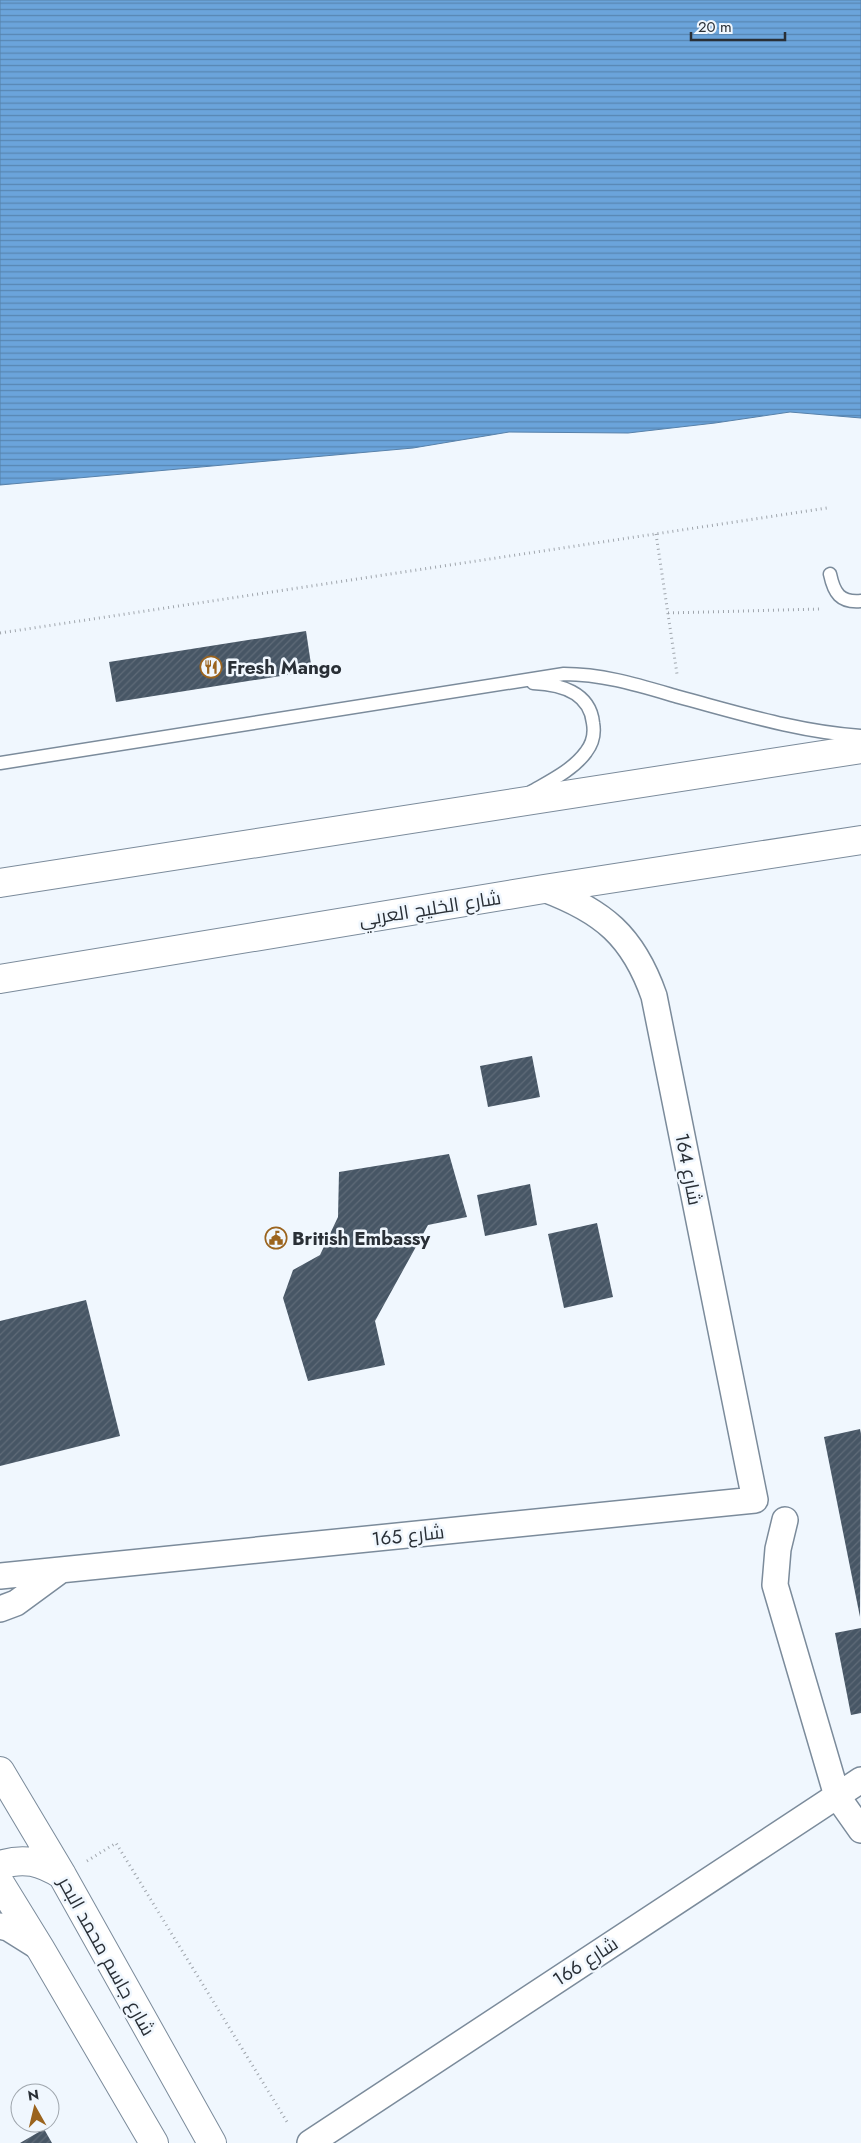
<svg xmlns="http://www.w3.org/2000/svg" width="861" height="2143" font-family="Jost,Cairo,sans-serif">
<defs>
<pattern id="water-rules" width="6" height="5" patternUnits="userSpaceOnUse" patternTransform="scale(1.25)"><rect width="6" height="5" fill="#6ba4db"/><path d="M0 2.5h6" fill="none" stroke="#5886b2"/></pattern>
<pattern id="building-hatch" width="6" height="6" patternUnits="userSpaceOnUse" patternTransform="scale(1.25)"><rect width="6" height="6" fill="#475665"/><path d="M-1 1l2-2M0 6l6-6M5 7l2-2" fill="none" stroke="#5f6b78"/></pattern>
</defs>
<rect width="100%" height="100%" fill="#f0f7fe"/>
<path fill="url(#water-rules)" stroke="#5781aa" d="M0,0h861v418l-71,-6 -75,11 -87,10 -119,-1 -96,16 -413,37z"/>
<path fill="url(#building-hatch)" d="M306,631l6,40 -196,31 -7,-40z
M532,1056l8,41 -52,10 -8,-41z
M449,1154l18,63 -39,8 -53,96 10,44 -77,16 -25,-83 10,-28 27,-15 18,-38 1,-45z
M530,1184l7,41 -52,11 -8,-41z
M597,1223l16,74 -49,11 -16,-74z
M86,1300l34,136 -120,30v-145z
M860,1429l1,5 -1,183 -36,-180z
M861,1628v85l-10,2 -16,-82z
M44,2129l8,14h-32z"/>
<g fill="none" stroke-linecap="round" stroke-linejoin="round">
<g stroke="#7b8b9b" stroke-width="15">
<path id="service" d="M830,574c4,19 10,29 31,27
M0,763l564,-89c40,0 77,12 115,23 60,16 120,35 182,39
M531,792c19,-11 42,-22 55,-40 7,-9 9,-18 7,-29 -3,-31 -34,-39 -60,-40"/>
</g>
<g stroke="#7b8b9b" stroke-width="28">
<path id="minor" d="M785,1520l-7,29 -3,36 62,211 24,34
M0,1576l755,-76 -101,-504c-21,-60 -51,-85 -110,-107
M0,1609l16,-6 45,-33
M0,1926l8,2 32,20
M310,2143l551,-363"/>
</g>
<g stroke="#7b8b9b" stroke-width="30">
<path id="primary" d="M0,883l861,-134
M0,979l544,-90 317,-49
M0,1771l62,104 150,268
M0,1865c25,-8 41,-3 62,10
M0,1883l40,65 114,195"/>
</g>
<path stroke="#a0a6ad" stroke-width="3" stroke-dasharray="1 4" stroke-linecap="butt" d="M656,534l21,140
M668,613l152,-4
M0,633l827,-125
M87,1861l29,-18 173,282"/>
<use href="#service" stroke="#fff" stroke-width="12"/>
<use href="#minor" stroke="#fff" stroke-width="25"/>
<use href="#primary" stroke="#fff" stroke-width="28"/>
</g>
<defs>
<g id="restaurant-ring" transform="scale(1.125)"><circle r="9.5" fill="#f0f7fe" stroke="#9b641e" stroke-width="1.5"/><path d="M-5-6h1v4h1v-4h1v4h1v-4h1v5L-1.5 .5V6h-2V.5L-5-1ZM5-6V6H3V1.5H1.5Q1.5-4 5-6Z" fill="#9b641e"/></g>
<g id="civic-ring" transform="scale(1.125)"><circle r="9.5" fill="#f0f7fe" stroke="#9b641e" stroke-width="1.5"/><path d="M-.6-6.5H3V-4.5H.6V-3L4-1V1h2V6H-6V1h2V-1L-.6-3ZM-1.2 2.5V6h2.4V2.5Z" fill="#9b641e"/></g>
</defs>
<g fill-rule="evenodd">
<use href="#restaurant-ring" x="211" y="667"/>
<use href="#civic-ring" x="276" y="1238"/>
</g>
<g text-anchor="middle" stroke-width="5" stroke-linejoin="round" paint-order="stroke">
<g font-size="19" font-weight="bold" fill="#292f36" stroke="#f0f7fe" text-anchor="start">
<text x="227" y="674">Fresh Mango</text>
<text x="292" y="1245">British Embassy</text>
</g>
<g font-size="19" fill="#292f36" stroke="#f0f7fe">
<text transform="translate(430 908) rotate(-9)" y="7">شارع الخليج العربي</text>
<text transform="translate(689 1169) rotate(79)" y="7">شارع 164</text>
<text transform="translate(408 1535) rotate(-6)" y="7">شارع 165</text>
<text transform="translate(107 1956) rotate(61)" y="7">شارع جاسم محمد البحر</text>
<text transform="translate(585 1961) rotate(-33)" y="7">شارع 166</text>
</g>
</g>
<g transform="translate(35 2108) rotate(352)"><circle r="24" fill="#f0f7fe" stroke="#a0a7ae"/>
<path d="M0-4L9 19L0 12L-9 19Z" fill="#9b641e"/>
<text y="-8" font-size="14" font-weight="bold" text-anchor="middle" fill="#292f36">N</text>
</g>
<path d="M691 32v8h94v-8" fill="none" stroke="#292f36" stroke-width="2.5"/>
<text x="698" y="32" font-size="15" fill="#292f36" stroke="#f0f7fe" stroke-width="4" paint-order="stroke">20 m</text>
</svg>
